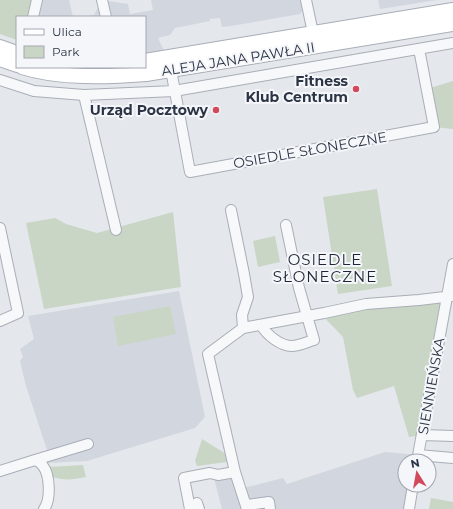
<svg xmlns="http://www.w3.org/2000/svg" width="453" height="509" font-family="Montserrat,sans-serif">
<rect width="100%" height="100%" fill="#e4e7ec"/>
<path fill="#d2d6de" d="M37,0h32l4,17h-40z
M102,0l26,4 2,10 23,-4 -2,-10h150l2,10 -3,4 -69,12 -9,1 -2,-9 -10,1v2l-35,7 -5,7 -12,3 9,19 -22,4v-44h-63l12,-2z
M378,0h59l-57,9z
M179,291l26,126 -10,11 -108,33 -40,2v-13l-21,-64 -6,-25 3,-4 -3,-8 14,-10 -6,-23z
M385,452l33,3 -1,6h-12v24h8l-4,24h-187l-8,-31 21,-6 5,17 43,-11 4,6z"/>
<path fill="#c9d6c5" d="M0,0h37l-4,17h-16v23l-17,-6z
M453,81v48l-19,-2 -7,-38z
M377,189l15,97 -54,8 -15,-97z
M173,212l8,75 -137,22 -18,-86 29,-5 11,6 31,9z
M275,236l5,26 -22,5 -5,-26z
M447,297l-24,138 -14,2 -15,-51 -37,12 -4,-8 -10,-53 -23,-24z
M170,306l6,28 -58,12 -5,-29z
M202,439l24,15 1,8 -30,4 -2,-5z
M83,465l3,12c-15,3 -22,4 -36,-1l-1,-9z
M431,498l22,4v7h-24z"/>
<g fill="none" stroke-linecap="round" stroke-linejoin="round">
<g stroke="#a9aeb7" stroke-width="12">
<path id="minor" d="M102,0l4,17
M306,0l7,33
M33,17l4,-17
M171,70l19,102 244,-45 -15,-78
M0,80l34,11 50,4 90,-4 279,-48
M84,95l32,135
M231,210l13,64 4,23 -6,18 1,13
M0,228l18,85 -18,8
M261,325c6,10 19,21 31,21 7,0 15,-4 22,-6l-15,-52 -13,-63
M423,435l30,1
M418,455l35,3
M35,460l53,-16
M417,461l36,-197
M0,471l35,-11c3,1 6,3 8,6 7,9 8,34 1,43
M197,503l2,6
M247,505l22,-3 1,7
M190,509l-6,-31 26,-5 8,2 17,-3
M247,509l-12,-37 -27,-118 35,-26 81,-15 42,-9 53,-4 34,-4
M409,509l4,-24"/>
</g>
<g stroke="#a9aeb7" stroke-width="16">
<path id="secondary" d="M0,47l17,6
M0,59l17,6
M145,61l308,-51
M22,67c37,12 86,10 124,7l307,-50"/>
</g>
<use href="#minor" stroke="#f7f8fa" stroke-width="10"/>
<use href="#secondary" stroke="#fff" stroke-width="14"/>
</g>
<g fill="#d1495b" stroke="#f4f6f9" stroke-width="1.5">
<circle cx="356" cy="89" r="4"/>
<circle cx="216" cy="110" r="4"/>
</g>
<g text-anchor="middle" stroke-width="4" stroke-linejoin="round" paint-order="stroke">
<g font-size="14" fill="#2b3445" stroke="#f4f6f9">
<text transform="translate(238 59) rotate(-9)" y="5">ALEJA JANA PAWŁA II</text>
<text transform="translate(310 150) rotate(-10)" y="5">OSIEDLE SŁONECZNE</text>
<text transform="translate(431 386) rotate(-80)" y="5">SIENNIEŃSKA</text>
</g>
<g font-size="14" font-weight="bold" fill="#2b3445" stroke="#f4f6f9" text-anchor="end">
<text x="348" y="86">Fitness<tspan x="348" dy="16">Klub Centrum</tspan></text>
<text x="208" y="115">Urząd Pocztowy</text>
</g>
<g font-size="15" letter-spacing="1" fill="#1d2536" stroke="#f4f6f9">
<text x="325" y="265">OSIEDLE<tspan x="325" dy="17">SŁONECZNE</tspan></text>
</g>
</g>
<rect x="16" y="16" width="130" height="52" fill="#f4f6f9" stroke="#a4a8b1"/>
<rect x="24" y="29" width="20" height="6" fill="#ffffff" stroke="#a4a8b1"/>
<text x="52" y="36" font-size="12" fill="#2b3445">Ulica</text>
<rect x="24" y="46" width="20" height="12" fill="#c9d6c5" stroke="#a4a8b1"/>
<text x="52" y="56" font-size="12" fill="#2b3445">Park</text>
<g transform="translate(417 473) rotate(349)"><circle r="19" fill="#f4f6f9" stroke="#a4a8b1"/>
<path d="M0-3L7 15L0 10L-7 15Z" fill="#d1495b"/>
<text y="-6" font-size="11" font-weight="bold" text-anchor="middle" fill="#2b3445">N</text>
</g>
</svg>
